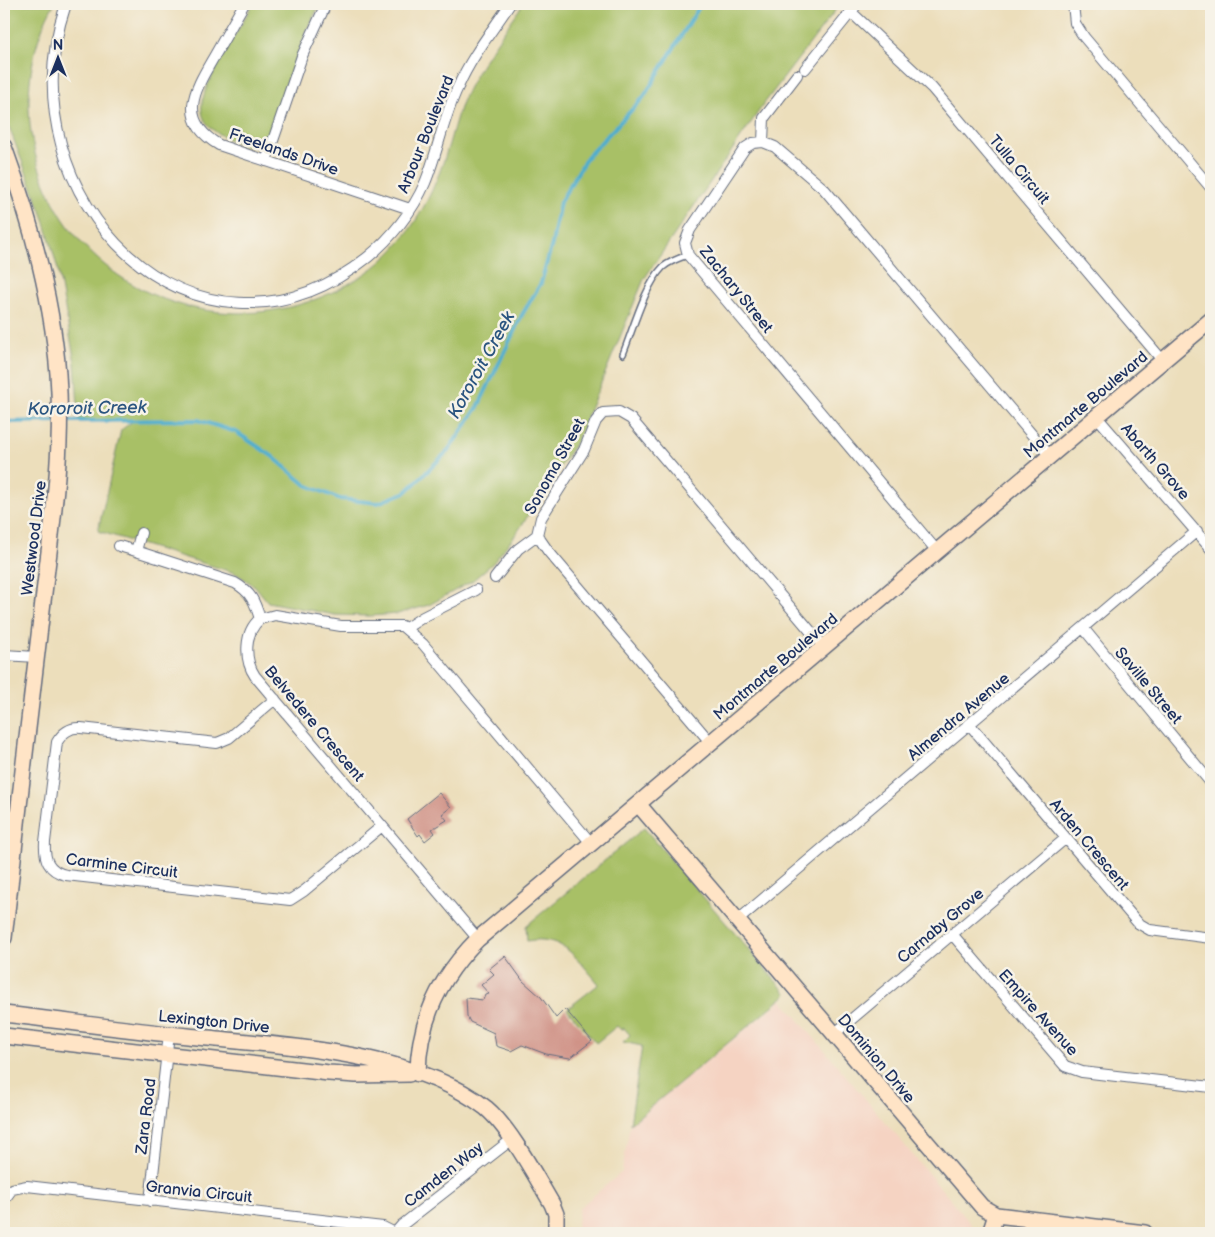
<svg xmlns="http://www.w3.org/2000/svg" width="1215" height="1237" font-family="'Balsamiq Sans',sans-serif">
<rect width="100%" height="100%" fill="#f7f3e8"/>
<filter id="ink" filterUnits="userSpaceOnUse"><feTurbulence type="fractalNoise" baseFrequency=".02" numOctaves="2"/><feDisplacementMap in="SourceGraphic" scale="10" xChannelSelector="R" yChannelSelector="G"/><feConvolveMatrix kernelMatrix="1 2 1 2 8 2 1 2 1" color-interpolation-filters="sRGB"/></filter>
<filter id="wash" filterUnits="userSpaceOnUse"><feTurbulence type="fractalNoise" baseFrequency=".0096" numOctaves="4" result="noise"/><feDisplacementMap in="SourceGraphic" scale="20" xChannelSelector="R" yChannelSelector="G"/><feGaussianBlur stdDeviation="1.12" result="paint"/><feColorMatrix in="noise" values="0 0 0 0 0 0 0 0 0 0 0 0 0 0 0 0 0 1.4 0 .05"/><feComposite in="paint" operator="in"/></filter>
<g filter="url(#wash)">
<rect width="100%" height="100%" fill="#ecdebb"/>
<path fill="#f5d3c2" d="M782,1000l189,224 -1,9h-394l3,-25 43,-36 8,-48z"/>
<path fill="#a8c066" stroke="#627862" d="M4,4h50c-22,38 -29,86 -23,129 25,161 204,230 335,140 40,-27 64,-71 79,-116 6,-18 10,-37 17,-55 15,-35 40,-67 61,-98h317l-77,101 -119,174 -67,162 -61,93 -23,29 -21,18 -43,24 -32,9 -27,2 -35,-1 -67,-13 -13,-16 -20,-13 -137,-42 23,-101 13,-10 -55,1 -4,-58 -17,-93 -14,-51 -40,-105z
M253,4h67c-16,31 -29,65 -40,99 -4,11 -5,30 -13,40 -7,8 -20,4 -29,0 -51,-19 -40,-43 -17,-83 10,-19 21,-37 32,-56z
M644,828l143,166 -157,130 12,-78 -19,-4 7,-7 -6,-7 -3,2 -4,-4 -21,17 -29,-34 32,-25c-22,-25 -36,-50 -72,-43l-1,-15z"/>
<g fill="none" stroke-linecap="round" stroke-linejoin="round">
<path stroke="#4fadce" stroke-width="4" d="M63,421l135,-1 38,12 36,24 34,29 34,14 38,4 28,-11 41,-40 31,-45 44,-92 19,-32 11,-39 8,-42 27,-45 56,-59 58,-94
M4,422l52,-1"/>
</g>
<g id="blocks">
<path fill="#d09387" d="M439,793l12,14 -9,7 5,6 -15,9 3,4 -10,8 -5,-7 -2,2 -11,-17z
M505,956l18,25 18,16 15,21 9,-9 27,32 -22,17 -24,-4 -24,-9 -11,6 -15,-5 -2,-13 -24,-11 -3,-6 -1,-18 17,2 2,-5 4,-1 -8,-9 13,-11 -5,-5z"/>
</g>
</g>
<g filter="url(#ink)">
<use href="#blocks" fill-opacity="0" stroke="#646c7f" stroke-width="1"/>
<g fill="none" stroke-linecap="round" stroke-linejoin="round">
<g stroke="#646c7f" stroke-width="8">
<path id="lane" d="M623,354c10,-25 22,-69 40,-87 7,-6 16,-9 25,-12"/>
</g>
<g stroke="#646c7f" stroke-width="12">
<path id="street" d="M66,4c-66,193 130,391 302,253 23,-19 45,-46 57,-74 13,-31 18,-65 33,-96 13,-30 34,-56 52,-83
M244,4c-10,17 -19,34 -29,51 -19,33 -40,64 4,90l191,64
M857,4l-6,8 81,76 231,273
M1073,4l2,19 9,14 127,151
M805,69l46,-57
M763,142l1,-24 33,-43
M266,161l36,-105 24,-52
M1097,417l114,132
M119,546l17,5 5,-18
M136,551l99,32c16,9 20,19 25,36
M937,551l-249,-296 -3,-12 5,-13 55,-82 8,-5 10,-1 12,5 49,42 226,267
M495,578l23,-29 19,-14
M406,628l17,-11 53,-27
M1084,629l127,154
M4,655l32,2
M275,699l-46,39 -12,5 -136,-15c-11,-1 -18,4 -24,14l-12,100c-1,17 3,29 21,33l224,25 14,-9 78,-65
M970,725l168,198 12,7 61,8
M711,743l-163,-192 -11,-16 4,-17 43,-68 12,-29 7,-8 16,-1 12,7 193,228
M737,921l460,-390
M952,934l113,132 17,6 129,15
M478,939l-223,-263c-11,-16 -11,-44 5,-57l15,-4 66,11h61l21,18 168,199
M834,1034l232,-196
M4,1200l8,-11 15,-3 356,41 12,6
M150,1201l19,-167
M395,1233l7,-8 109,-85"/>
</g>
<g stroke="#646c7f" stroke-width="18">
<path id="secondary" d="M4,147c27,74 48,149 54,227 6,80 -7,157 -16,236 -13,109 -26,219 -38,328
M638,804l344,403 14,8 9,1 140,17
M4,1014c61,7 122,16 184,22 90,10 225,14 298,72 24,20 50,69 66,96l4,10v19
M4,1036l325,37 27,2 53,-1
M418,1074c0,-53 23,-98 60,-135l733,-619
M990,1233l6,-18"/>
</g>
<use href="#lane" stroke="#fff" stroke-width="5"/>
<use href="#street" stroke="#fff" stroke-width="10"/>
<use href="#secondary" stroke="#ffe4c6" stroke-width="15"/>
</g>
</g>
<g text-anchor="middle" stroke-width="5" stroke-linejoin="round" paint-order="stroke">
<g font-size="16" fill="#1b2f5e" stroke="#f7f3e8">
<text transform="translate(425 134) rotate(-68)" y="6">Arbour Boulevard</text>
<text transform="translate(284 151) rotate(19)" y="6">Freelands Drive</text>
<text transform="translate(1020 169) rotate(50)" y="6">Tulla Circuit</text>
<text transform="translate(737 289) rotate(51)" y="6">Zachary Street</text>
<text transform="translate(1085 404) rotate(-40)" y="6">Montmarte Boulevard</text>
<text transform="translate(1156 461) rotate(49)" y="6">Abarth Grove</text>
<text transform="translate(554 466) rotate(-61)" y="6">Sonoma Street</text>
<text transform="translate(33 538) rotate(-83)" y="6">Westwood Drive</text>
<text transform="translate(775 666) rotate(-40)" y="6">Montmarte Boulevard</text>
<text transform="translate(1149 685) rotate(50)" y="6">Saville Street</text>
<text transform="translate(958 716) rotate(-40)" y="6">Almendra Avenue</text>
<text transform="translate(315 723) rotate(50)" y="6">Belvedere Crescent</text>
<text transform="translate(1090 844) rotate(50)" y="6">Arden Crescent</text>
<text transform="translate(122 865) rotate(7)" y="6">Carmine Circuit</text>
<text transform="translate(940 925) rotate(-40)" y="6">Carnaby Grove</text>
<text transform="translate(1039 1012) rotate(48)" y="6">Empire Avenue</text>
<text transform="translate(214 1021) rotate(6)" y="6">Lexington Drive</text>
<text transform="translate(877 1058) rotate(50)" y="6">Dominion Drive</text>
<text transform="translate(145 1116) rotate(-83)" y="6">Zara Road</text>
<text transform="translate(443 1174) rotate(-38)" y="6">Camden Way</text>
<text transform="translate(199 1191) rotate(6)" y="6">Granvia Circuit</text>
</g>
<g font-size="18" font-style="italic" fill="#2b5580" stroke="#f7f3e8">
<text transform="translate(481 365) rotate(-61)" y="6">Kororoit Creek</text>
<text transform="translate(87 408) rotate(-1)" y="6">Kororoit Creek</text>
</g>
</g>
<rect width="1215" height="1237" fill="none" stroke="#f7f3e8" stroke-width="20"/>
<g transform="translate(58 58)" stroke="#f7f3e8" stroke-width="4" paint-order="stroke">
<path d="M0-4L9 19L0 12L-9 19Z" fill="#1b2f5e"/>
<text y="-8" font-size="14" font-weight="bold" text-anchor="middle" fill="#1b2f5e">N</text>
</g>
</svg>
